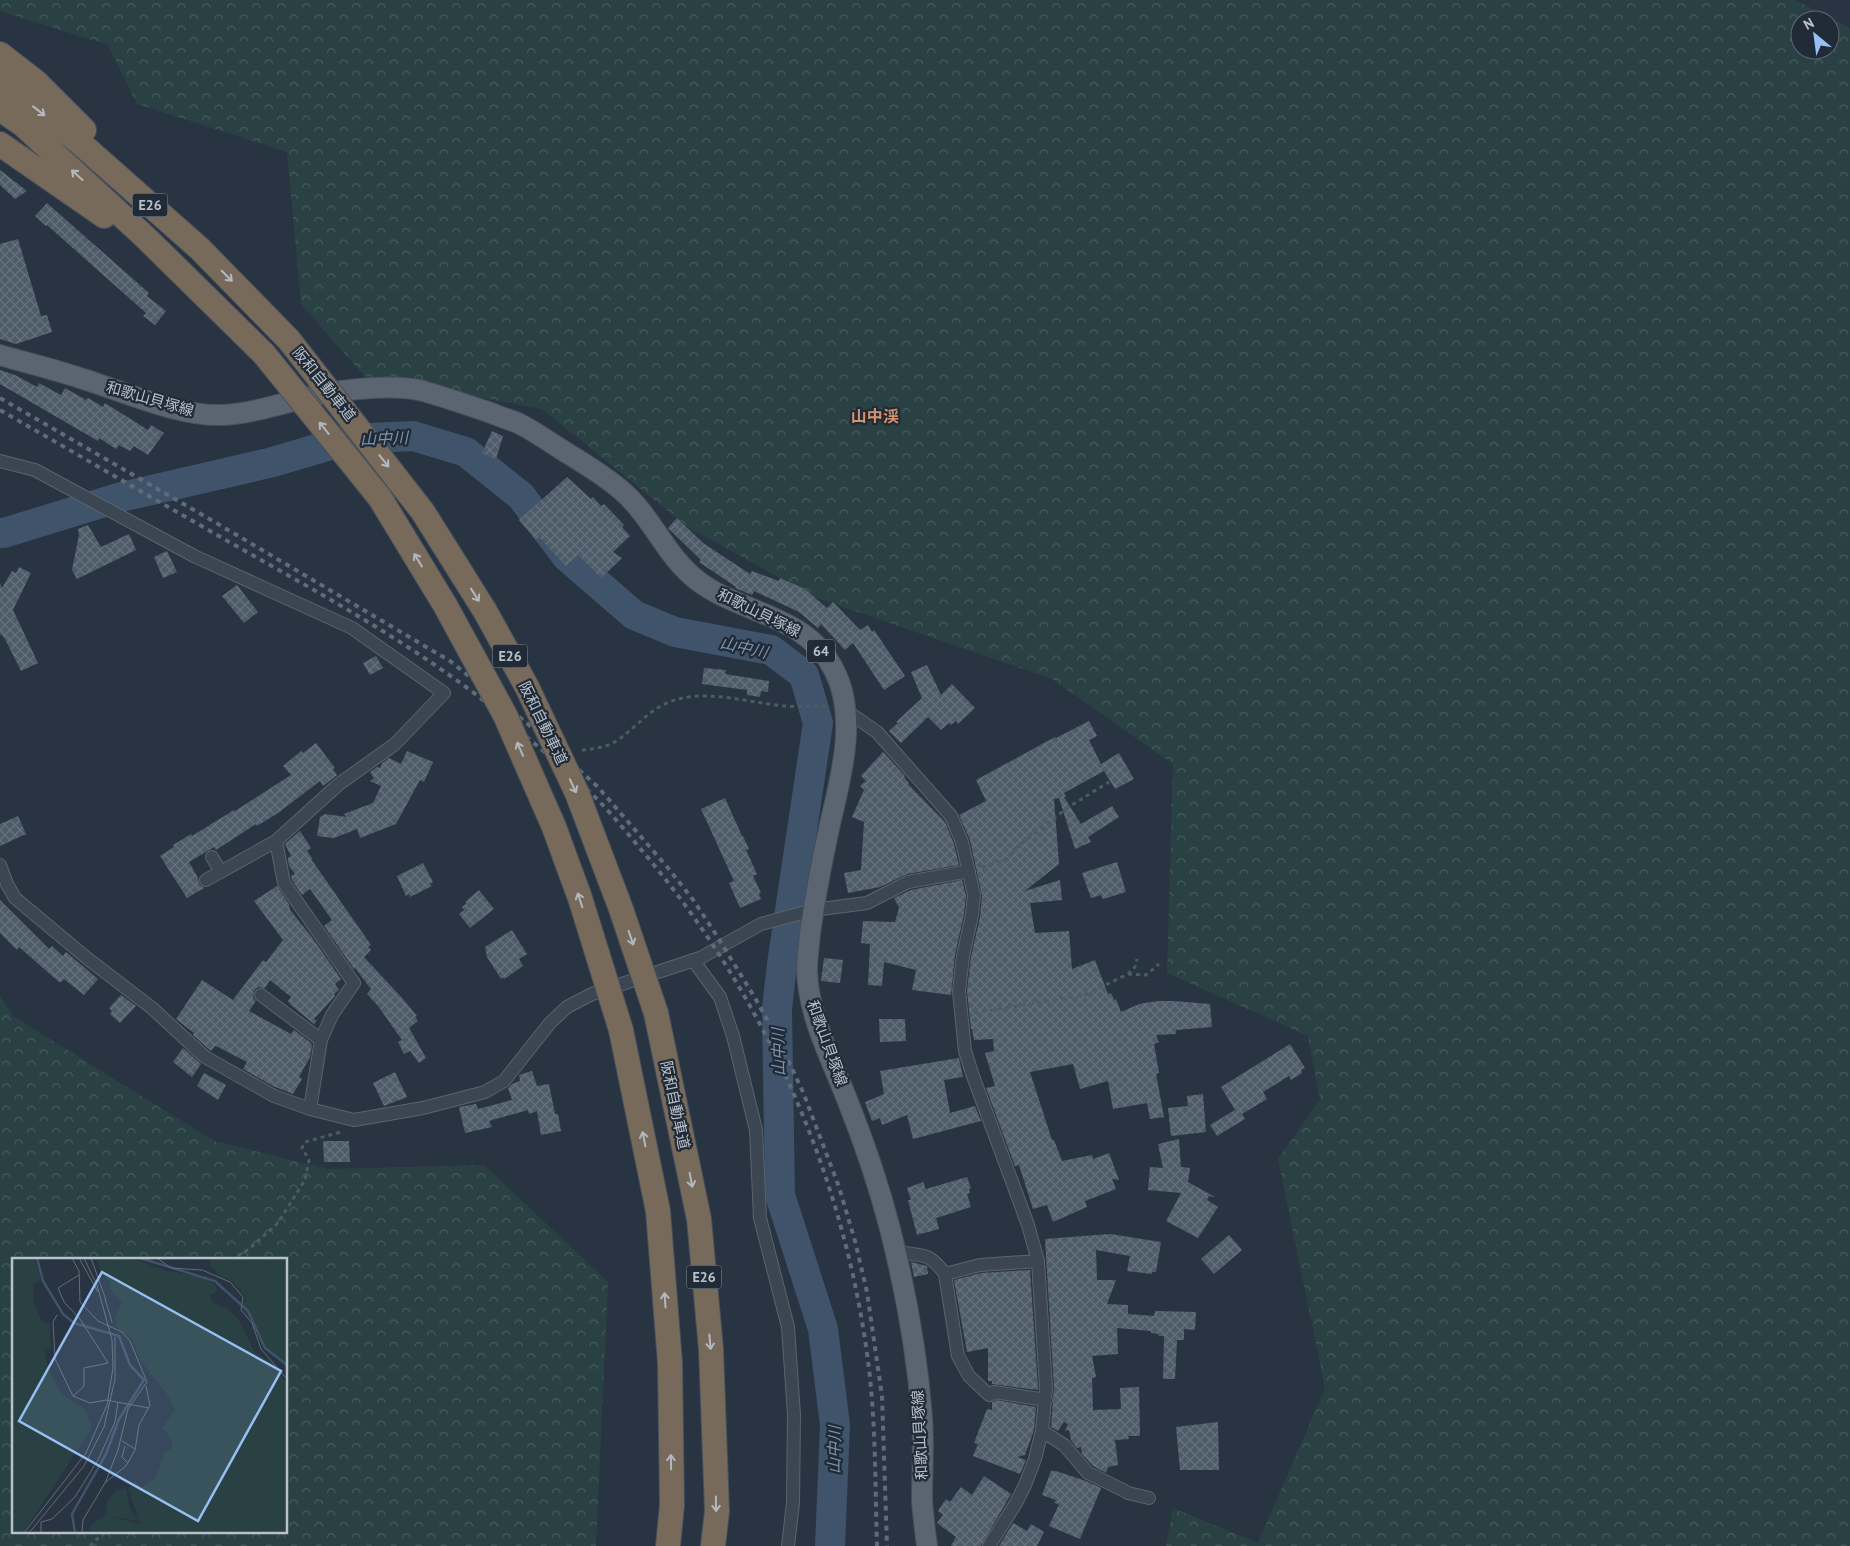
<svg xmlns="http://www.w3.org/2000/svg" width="1850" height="1546" font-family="'PT Sans','Noto Sans JP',sans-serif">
<defs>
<pattern id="forest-crowns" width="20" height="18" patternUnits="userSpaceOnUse" patternTransform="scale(1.25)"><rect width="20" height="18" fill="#2a4143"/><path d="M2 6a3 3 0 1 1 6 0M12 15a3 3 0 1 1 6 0" fill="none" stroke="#475b5d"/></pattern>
<pattern id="building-cross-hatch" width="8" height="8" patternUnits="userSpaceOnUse" patternTransform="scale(1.25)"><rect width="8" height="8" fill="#4e5c6a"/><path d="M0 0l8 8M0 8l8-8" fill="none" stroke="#65727e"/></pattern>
</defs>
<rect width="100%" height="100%" fill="#283442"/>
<path fill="url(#forest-crowns)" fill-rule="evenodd" d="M0,0h1795l55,28v1518h-684l7,-38 85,35 67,-155 -47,-229 42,-59 -12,-64 -141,-63 6,-209 -121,-85 -235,-81 -128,-70 -147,-119 -178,-33 -63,-72 -14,-152 -150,-48 -29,-59 -108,-34zM1800,20h30v30h-30z
M0,996l13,20 201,125 114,28 156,-4 124,117 -12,264h-596zM14,1260h272v272h-272z"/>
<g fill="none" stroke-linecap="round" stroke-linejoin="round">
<path stroke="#3f536a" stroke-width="30" d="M0,533h4l117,-36 148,-34 82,-24 62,-3 53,16 55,44 46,61 67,58 41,17 96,18 33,25 14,48 -36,241 -5,45 3,186 43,134 12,96 -5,121"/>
</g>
<path fill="url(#building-cross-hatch)" d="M0,170l27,21 -12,8 -15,-14z
M47,203l102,90 -2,3 19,15 -11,14 -12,-9 3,-3 -99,-88 -1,1 -11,-10z
M18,239l23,77 6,-1 5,17 -36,12 -16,-5v-95z
M0,370l15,5 22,12 2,-4 22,12 4,-7 21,12 2,-2 15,9 2,-4 43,27 3,-5 13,8 -16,22 -14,-9 -4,5 -11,-6 -3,4 -17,-11 -1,3 -98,-57z
M492,431l11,5 -7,23 -14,-6z
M567,477l24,22 2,-2 8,9 3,-2 20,21 -2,2 8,9 -17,16 9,6 -21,20 -23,-23 -12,11 -27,-29 -3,3 -17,-20z
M677,518l26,25 47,31 2,-3 27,10 1,-3 25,11 22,19 6,-6 27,28 8,-5 4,7 2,-2 31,46 -21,14 -31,-47 -8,7 -24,-26 -3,4 -19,-16 -45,-21 -2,4 -17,-7 1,-1 -37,-25 2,-2 -33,-32z
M88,525l13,22 28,-13 7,16 -59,29 -5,-9 7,-35 -1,-6z
M167,551l10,21 -14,6 -9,-21z
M19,567l12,6 -18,37 25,53 -17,8 -16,-32 -4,-5 -1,1v-52l2,5 10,-17 4,2z
M237,585l21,27 -14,11 -22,-27z
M376,656l7,12 -13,7 -7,-12z
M927,665l14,30 11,-11 23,24 -17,16 -2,-3 -5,4 -2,-2 -8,7 -13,-13 -27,26 -12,-12 9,-8 -2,-1 26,-24 -11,-26z
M704,668l22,2 -1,4 44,7 -1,11 -7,-1 -1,6 -13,-2v-5l-45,-6z
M1089,721l8,15 -8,4 12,24 18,-11 15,26 -19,10 -11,-18 -40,22 2,4h-2l17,27 31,-18 7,11 -31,20 3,5 -16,7 -16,-51 -5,1 5,65 -34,27 35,-11 2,20 -32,3 5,30 34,-2 3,38 23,-9 13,34 3,-1 3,7 2,-1 5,13 18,-8 19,-3h15l37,3 2,23 -36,3v4l-20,1 3,7 -5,2 5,29 -3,1 8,43 -14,2 -3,-16 -34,6 -5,-28 -28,8 -7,-25 -43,8 22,68h2l8,21 30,-6 1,4 16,-6 10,27 -7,-1 4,10 -31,12 2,6 -34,15 -6,-17 -14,4 -14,-44 -4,1 -29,-78 9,-2 -10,-33 9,-2 -1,-12 -19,1 -2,-11h-1l-4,-38 4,-34 9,-40 2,-21 -12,-56 -11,-25 27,-14 -10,-21 79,-43 1,1z
M316,743l19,25 -2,1 4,6 -14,11 -3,-5 -42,32 -21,13 -1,-2 -40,26 -2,-3 -25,15 9,16 1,6 5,4 -17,10 -27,-42 14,-9 -1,-2 18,-11 1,2 42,-26 1,1 56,-36 -8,-9 18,-15 2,2z
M407,751l26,11 -9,20 -4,-2 -24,44 -36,14 -3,-9 -23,9 -17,-2 3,-19 5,-3 22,3 -3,-3 29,-11 8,-17 -11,-5 4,-3 -4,-6 7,-5 3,1 2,-5 7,-5 12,6z
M883,752l22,24 -1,1 5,6 -1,1 37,38 9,22 5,21 -52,9 -27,13 -32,6 -4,-20 17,-3 3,-48 -12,-5 12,-27 -4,-4 6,-5 -5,-5z
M725,798l17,38h1l6,13 -3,1 11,24 -4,2 8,17 -2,1 2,5 -21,9 -11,-25 5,-2 -33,-72z
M18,816l8,18 -26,12v-22z
M300,831l11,17 -4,3 5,7 -1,1 60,86 -3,2 3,3 -7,7 39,42 14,17 -2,1 3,4 -9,7 17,30 -7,5 -9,-12 -6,3 -6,-12 4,-2 -24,-34 -11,-12 4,-5 -16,-21 -1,1 -30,-43 8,-6 -22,-31 -8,6 -10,-15 -1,-4 4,-2 -6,-8 -1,-8 3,-2 -6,-12z
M1117,862l9,30 -23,7 -2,-4 -10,3 -9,-25z
M423,863l10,19 -3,2 2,2 -22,11 -1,-3 -3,2 -9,-20z
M962,880l4,16 -2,18 -9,41 -4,40 -39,-5 4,-20 -32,-8 -2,24 -14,-1 2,-41 -9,-1 2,-22 32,1 4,-14 -5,-10 17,-8z
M277,886l12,18 1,6 21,26 30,43 -6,5 4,6 -5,4 1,2 -21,23 3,2 -3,3 -24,-20 -2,-3 3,-4 -21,-17 -5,8 -7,-1 -4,4 -1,7 3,3 -7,10 42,23 3,-4 16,12 2,3 -2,12 -11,20 3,2 -9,15 -20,-8 -30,-17 4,-7 -29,-15 -3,-1 -4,5 -1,-1 -17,-15 1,-2 -18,-14 26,-39 31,20 30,-40 3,2 17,-22 -29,-39z
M479,890l15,19 -24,19 -11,-14 5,-4 -2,-3 5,-4 -2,-1z
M0,900l49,49 3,-3 11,10 3,-4 32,27 -14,16 -20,-16 -3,3h-2l-40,-35 -2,3 -17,-17z
M512,930l15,24 -8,5 4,7 -19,13 -1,-2 -2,2 -14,-22 -2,-10z
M824,958l19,2 -3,23 -19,-2z
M121,995l15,11 -16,17 -10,-9 2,-3 -3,-3z
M879,1019h26l1,22 -26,1z
M1290,1044l15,24 -4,2 1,3 -11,7 -2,-4 -26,16 4,7 -25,15 3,5 -28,17 -7,-11 25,-15 -14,-23z
M183,1048l18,16 -9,13 -19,-15z
M959,1058l4,19 -19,3 6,33 25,-7 6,15 -68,18 -6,-24 -25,10 -2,-7 -8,3 -7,-19 19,-8 -4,-23z
M532,1071l5,15 12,-2 6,30h3l3,17 -20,4 -4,-24 -8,3 -1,-4 -39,11 3,6 -27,6 -6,-26 17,-3 2,5 34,-9 -4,-12 4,-4 8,-3 -1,-6z
M395,1072l12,25 -23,9 -11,-23z
M204,1073l22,12 -8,15 -21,-14z
M1203,1094l3,38 -35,4 -3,-28 20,-2 -1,-10z
M1179,1139l2,28 9,1 -2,14 27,15 -6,-1 -2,4 11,7 -20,31 -32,-17 15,-28 -33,-3 2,-23 13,1 -5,-24z
M323,1141h26l1,21h-26z
M967,1177l4,11 -2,1 1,4 -3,1 4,13 -35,11 3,11 -22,6 -9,-35h3l-4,-12 16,-6 3,7z
M1110,1234l51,8 -5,30h-4v2l-25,-3 3,-15 -34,-6 1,30h19l-9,24 21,1v9l26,2 1,-5 41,1 -1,18 -11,-1v11h-7l-2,39h-12l1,-43h-6l1,-2 -8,-1v-2l-34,-3 1,26 -26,2 4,21 -4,1 1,32 28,-1 -1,-21 19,-1 1,49h-12l1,3 -14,1 3,25 -10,2 -2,6 -13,-7 -11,-12 -1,-7 -4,1 -6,-8 -2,-10 -4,1 3,-7 -4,-2 -6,9 -7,-4 3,-40 -9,-148z
M1229,1235l13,15 -28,24 -13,-15z
M911,1262l16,4 1,8 -14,3z
M1030,1270l8,118v2l-46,-6v-3h-4v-33l-21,4 -13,-72 27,-7z
M996,1400l40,7 -2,23 -9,25 -8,2 9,3 -6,14 -47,-18 5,-12 -4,-1 13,-34 5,1v-8z
M1218,1422l1,48h-39l-4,-43z
M1051,1471h5l30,10 15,7 -21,51 -31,-13 10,-22 -5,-1 2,-3 -14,-5z
M984,1476l27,18 -30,52h-30l5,-9 -19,-14 6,-8 -5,-4 8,-12 4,3 11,-15 11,8z
M1013,1523l14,8 4,-7 13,8 -7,14h-38z"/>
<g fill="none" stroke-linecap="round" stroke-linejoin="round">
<g stroke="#5a646f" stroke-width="14">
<path id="street" d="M0,461l35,9 159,86 158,72 92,65 -49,51 -56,40 -63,57 8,42 70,100 -22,32 -11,25 -11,69
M845,710l32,22 74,84 11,26 12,53 -2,20 -9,41 -4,35 6,60 8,25 55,149 10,36 8,127 -4,43 -7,28 -10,26 -9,18 -27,43
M212,857l9,15
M0,865l7,19 8,14 73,61 64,49 53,49 69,39 36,13 44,11 69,-12 62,-16 19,-11 46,-58 17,-16 25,-13 108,-36 61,-34 52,-14 54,-7 41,-21 61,-11
M206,880l70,-39
M693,960l27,37 13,39 23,94 4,88 28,109 6,88 -1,88 -5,43
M261,995l60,45
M895,1250c26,9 31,-2 50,24l35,-9 58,-4
M945,1274l13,82 11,20 20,19 5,-3 52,8
M1042,1431l22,14 24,28 35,17 5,3 21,5"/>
</g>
<g stroke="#464f5b" stroke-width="22">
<path id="primary" d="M0,355c27,8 54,14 80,23 43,13 99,39 143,37 31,-2 60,-12 90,-19 30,-7 81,-12 110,-5 24,7 48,15 71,23 8,4 18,6 26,10 16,8 32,20 47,29 18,11 38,23 54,37 31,26 44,66 77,91 45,34 108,33 136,89 24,46 7,107 -4,154 -8,37 -15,73 -20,110 -1,12 -3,24 -3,36 1,46 25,90 41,132 16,40 30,81 41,123 16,62 28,128 33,192 2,28 0,55 0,83 1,15 3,31 5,46"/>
</g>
<g stroke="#47515c" stroke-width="26">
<path id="highway" d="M0,54l36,28 48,48
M0,81l79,61 121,107 89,91
M0,109l22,15 122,112 120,118
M0,144l104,72
M656,1013l43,206 12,130 6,162 -4,35
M621,1030l37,181 12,152 2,142 -4,41"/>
</g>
<path stroke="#485e5f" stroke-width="3" stroke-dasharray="4 4" stroke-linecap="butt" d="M582,750c12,-1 26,-3 36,-10 17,-12 30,-29 49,-37 35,-16 81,0 118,3 14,1 28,0 42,0
M982,867l25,-7 9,-12 51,-40 42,-26
M1128,974l18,1 13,-11
M974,1013l111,-18 43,-21 7,-7 2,-8
M231,1260l18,-11 28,-25 28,-44 4,-20 -7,-12 3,-6 36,-10
M90,1546l14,-14"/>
<use href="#street" stroke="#3c4652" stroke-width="12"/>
<use href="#primary" stroke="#5b6571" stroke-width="20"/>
<use href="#highway" stroke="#776a5a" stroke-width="24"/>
<path stroke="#5f6b78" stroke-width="4" stroke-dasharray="5 5" stroke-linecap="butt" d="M0,398l218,126 232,137 79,64 69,62 70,81 26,33 23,35 38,62 23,41 25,53 36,95 16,54 12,51 15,104 5,150
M0,410c82,47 164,95 247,142 76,43 153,86 223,138 19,14 36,30 53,44 24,20 48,40 70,61 18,18 35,39 51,58 121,143 200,322 224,508 8,61 7,124 9,185"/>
<g stroke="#47515c" stroke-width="26" stroke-linecap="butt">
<path id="highway-bridge" d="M289,340l134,172 62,99 42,76 50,106 44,116 35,104
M264,354l116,144 65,107 60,110 49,112 26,71 41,132"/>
</g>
<use href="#highway-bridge" stroke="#776a5a" stroke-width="24"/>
</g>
<defs><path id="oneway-shaft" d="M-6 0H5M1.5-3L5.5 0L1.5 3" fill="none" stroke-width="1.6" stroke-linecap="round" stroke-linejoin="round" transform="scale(1.25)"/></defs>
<g stroke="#b2b8c0">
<use href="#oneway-shaft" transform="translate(39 111) rotate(38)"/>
<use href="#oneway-shaft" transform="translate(77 175) rotate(-138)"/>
<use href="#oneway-shaft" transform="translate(227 276) rotate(45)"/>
<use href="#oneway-shaft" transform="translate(324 428) rotate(-129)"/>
<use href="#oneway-shaft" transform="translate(384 461) rotate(52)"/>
<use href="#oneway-shaft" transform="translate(418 560) rotate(-121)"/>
<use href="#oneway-shaft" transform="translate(475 595) rotate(58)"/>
<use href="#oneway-shaft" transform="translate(520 749) rotate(-114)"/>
<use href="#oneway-shaft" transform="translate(573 786) rotate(65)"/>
<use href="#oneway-shaft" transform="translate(580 900) rotate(-108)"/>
<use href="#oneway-shaft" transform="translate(631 938) rotate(71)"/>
<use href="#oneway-shaft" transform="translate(644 1139) rotate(-101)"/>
<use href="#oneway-shaft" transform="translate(691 1180) rotate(79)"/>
<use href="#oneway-shaft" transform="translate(665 1300) rotate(-94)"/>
<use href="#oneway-shaft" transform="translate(710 1342) rotate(85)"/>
<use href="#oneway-shaft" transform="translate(671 1462) rotate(-91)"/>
<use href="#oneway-shaft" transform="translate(716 1504) rotate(89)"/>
</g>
<g text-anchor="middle" stroke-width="4.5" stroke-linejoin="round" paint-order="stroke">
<g fill="#212b37" stroke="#8b949f" stroke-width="1">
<rect x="132.5" y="193.5" width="35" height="23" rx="4"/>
<rect x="807" y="639.5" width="28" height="23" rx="4"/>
<rect x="492.5" y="644.5" width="35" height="23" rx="4"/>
<rect x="686.5" y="1265.5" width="35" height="23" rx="4"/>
</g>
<g font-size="14" font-weight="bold" fill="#b9c1cb">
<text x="150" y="210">E26</text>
<text x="821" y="656">64</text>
<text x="510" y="661">E26</text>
<text x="704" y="1282">E26</text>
</g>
<g font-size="15" fill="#b9c1cb" stroke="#212b37">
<text transform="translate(324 384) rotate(51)" y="5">阪和自動車道</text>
<text transform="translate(150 399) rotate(16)" y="5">和歌山貝塚線</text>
<text transform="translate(759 613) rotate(26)" y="5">和歌山貝塚線</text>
<text transform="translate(543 723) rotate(64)" y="5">阪和自動車道</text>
<text transform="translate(827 1043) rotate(70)" y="5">和歌山貝塚線</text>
<text transform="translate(675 1105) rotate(78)" y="5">阪和自動車道</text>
<text transform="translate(920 1435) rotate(-93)" y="5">和歌山貝塚線</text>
</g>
<g font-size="16" font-weight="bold" fill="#d2946e" stroke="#212b37">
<text x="875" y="422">山中渓</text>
</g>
<g font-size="16" font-style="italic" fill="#7b94ad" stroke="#212b37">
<text transform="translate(384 438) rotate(-2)" y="6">山中川</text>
<text transform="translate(744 647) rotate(13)" y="6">山中川</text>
<text transform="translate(778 1052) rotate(-91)" y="6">山中川</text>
<text transform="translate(834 1450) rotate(-89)" y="6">山中川</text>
</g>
</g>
<g transform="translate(12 1258)">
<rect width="275" height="275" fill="#283442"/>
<path d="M0,0h23l6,23 -8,3 1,19 8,18 8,3 1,25h-7l5,22 13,23 24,16 6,18 -69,105h-11zM85,0h34l39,14 32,4 11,7 4,5 -3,6h-4l2,8 16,7 11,11 15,31 19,13 14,21v148h-198v-6l16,-12 35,9 -12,-36 7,-7 6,7 15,-11 8,-25 7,-3 2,-7 -10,-14 12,-19 -8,-15 -27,-34 -7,-20 -16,-12 -2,-11 7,-15 -12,-13v-7l-9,-10zM199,0h76v115l-4,-10 -22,-19 -6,-18 -13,-18 4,-11 -13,-15 -15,-8 -8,-9z" fill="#2a4143"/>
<path d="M114,230l3,18 9,15 -33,-6 2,-13 9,-12z" fill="#2a4143"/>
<path fill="none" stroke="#3f536a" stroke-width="2.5" d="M25,0l6,23 20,33 11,9 45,13 11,29 14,15 -25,39 -13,35 -34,60 3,19M128,0l75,23 33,30 17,37 22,17"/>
<path fill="none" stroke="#626c79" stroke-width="1" d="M60,0l7,13 1,31 18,19 24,11 8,9 17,41 -19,27 -10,41 -13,33 -22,37 -1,13M67,0l19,34M79,0l15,42M145,0l14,10 31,2 28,12 13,15 -2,13 11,13 9,26 26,30M93,41l7,23M45,57l-4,7 2,37 18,37 17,7 16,-3 43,8M61,138l11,-10v-18l24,-5 -28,-44 -16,-17 -6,-14 21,-13M110,183l13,8M113,188l-3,11 6,6M94,224l20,-16 9,-16 4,-25 11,-20 -4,-19M12,275l62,-80 21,-48 6,-37 -1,-28 -15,-55 -13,-27M17,275l55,-67 20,-39 11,-48v-42M29,275v-11l11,-3 23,-22 23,-37 17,-38 3,-20"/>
<path fill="#96bff4" fill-opacity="0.15" stroke="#96bff4" stroke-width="2.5" d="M90,14l179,99 -83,150 -179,-100z"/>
<rect width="275" height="275" fill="none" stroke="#b9c1cb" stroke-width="2.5"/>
</g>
<g transform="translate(1815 35) rotate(331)"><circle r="24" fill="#212b37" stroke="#5e6772"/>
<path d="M0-4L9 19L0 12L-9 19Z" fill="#96bff4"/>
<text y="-8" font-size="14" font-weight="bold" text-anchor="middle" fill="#b9c1cb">N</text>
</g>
</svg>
